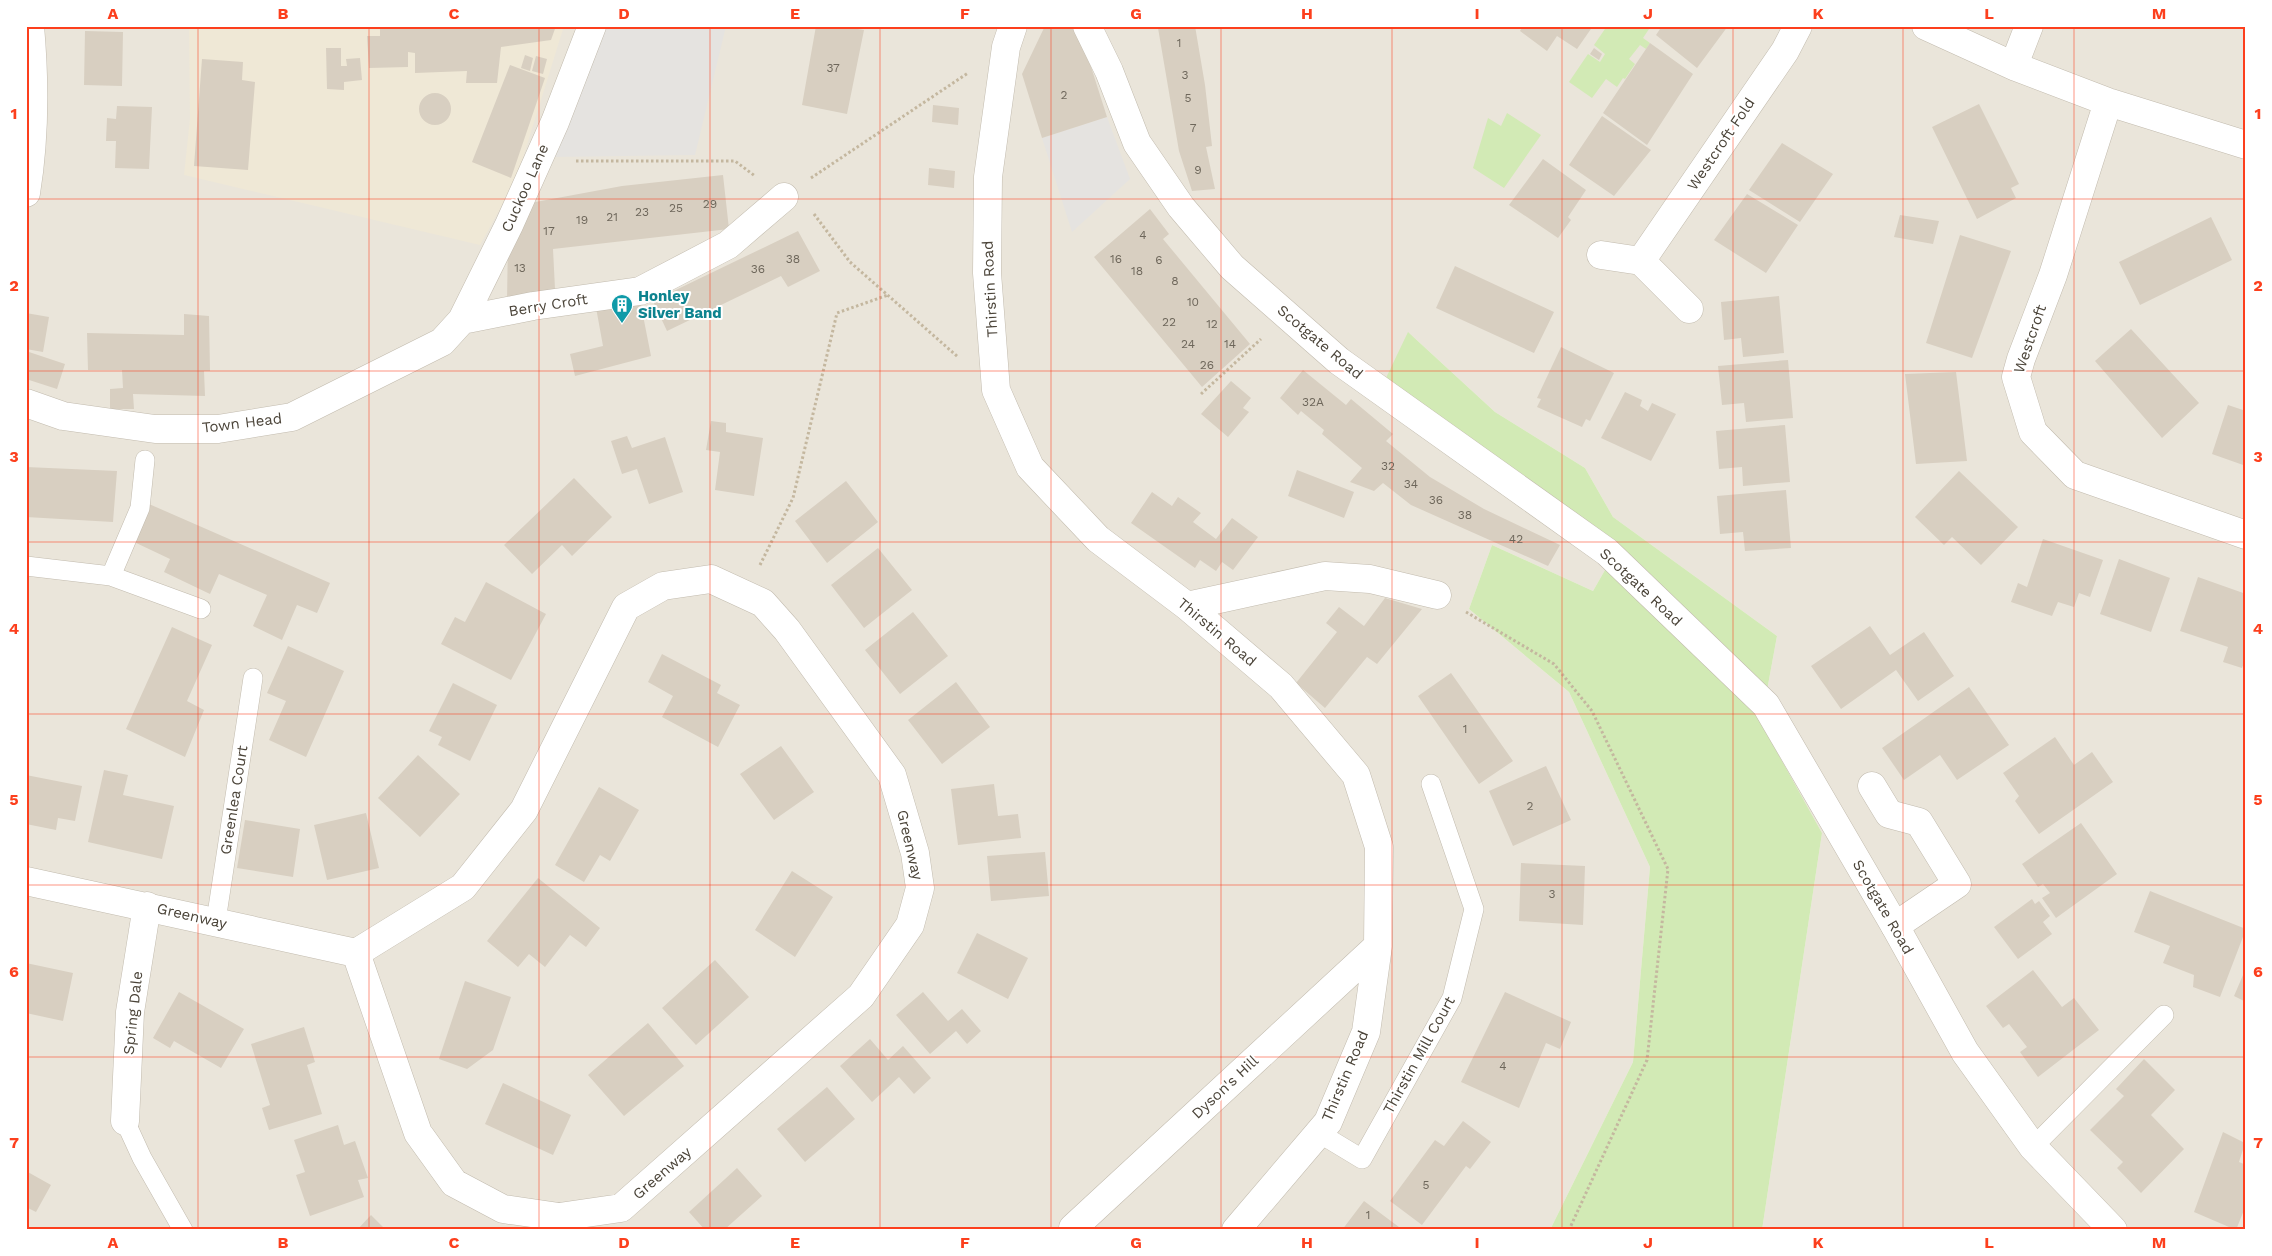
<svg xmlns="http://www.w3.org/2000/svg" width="2272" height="1256" font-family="'Work Sans',sans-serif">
<rect width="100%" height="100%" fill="#f6f3ec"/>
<path fill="#eae5da" d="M26,26h2220v1204h-484l60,-397 -61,-110 16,-87 -164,-119 -28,-49 -90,-56 -87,-80 209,217 -24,42 -101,-46 -23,64 100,83 81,175 -17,195 -83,168h-1524z"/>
<path fill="#efe8d6" d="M189,26h375l-48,154 -36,65 -296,-70 6,-56z"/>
<path fill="#d2eab5" d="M1607,26h44l-8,12 7,5 -4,6 -6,-4 -11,14 6,5 -10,15 -2,-1 -6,9 -11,-8 -14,19 -23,-16 19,-28 12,8 5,-8 -11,-9z
M1507,113l34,22 -37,53 -31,-20 15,-50 13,8z
M1408,332l87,80 90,56 28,49 164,119 -16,87 61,110 -60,397h-212l83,-168 17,-195 -81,-175 -100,-83 23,-64 101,46 24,-42 -232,-169z"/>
<path fill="#e5e3e0" d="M599,26h127l-31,129 -144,2z
M1107,117l23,62 -58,53 -30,-94z"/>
<path fill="#d8cfc1" d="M380,26h176l-5,14 -50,7 -4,36h-31l1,-12 -52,2v-20l-7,-1v15l-39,1 -2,-32h13z
M816,26h23l25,4 -17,84 -45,-9z
M1049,26h29l29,91 -65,21 -20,-64 22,-46z
M1167,26h28l10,59 7,61 -6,1 9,42 -23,2 -13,-40 -21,-123z
M1523,26h70l-16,23 -20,-13 -10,15 -27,-20z
M1662,26h66l-31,42 -41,-33z
M85,31l38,1 -1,54 -38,-1z
M1650,43l43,31 -46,71 -44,-32z
M326,48h15v18h6l-1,-7 14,-1 2,22 -18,2v8l-17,-1z
M1594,48l8,6 -3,6 -9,-6z
M525,55l8,3 -3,13 -9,-3z
M536,56l11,3 -4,15 -11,-3z
M202,59l41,3 -1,18 13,2 -7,88 -54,-4z
M510,65l35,13 -34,100 -39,-16z
M419 109a16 16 0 1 1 32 0a16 16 0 1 1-32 0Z
M1979,104l40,80 -8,4 5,10 -39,21 -45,-92z
M933,105l26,3 -1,17 -26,-3z
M117,106l35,1 -3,62 -34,-1 1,-27h-10l1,-23 9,1z
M1602,116l49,34 -37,46 -45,-31z
M1782,143l51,31 -33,48 -51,-32z
M1543,159l43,31 -18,27 3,3 -13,18 -49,-33z
M929,168l26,3 -1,17 -26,-3z
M723,175l6,54 -176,20 2,40 -48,12 1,-62 8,-23 14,-3v-10l92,-17z
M1747,194l51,31 -32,48 -52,-33z
M1150,209l19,25 -6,5 87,105 -48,43 -108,-130z
M1900,215l39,6 -6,23 -39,-7z
M2211,217l21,43 -92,45 -21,-43z
M798,231l22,40 -32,16 -7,-11 -114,55 -14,-30z
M1960,235l51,16 -39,107 -46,-15z
M1455,266l99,46 -20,41 -98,-45z
M639,295l12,61 -76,20 -5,-22 33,-8 -8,-44z
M1779,296l5,57 -41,4 -2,-19 -17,2 -3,-38z
M26,313l23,4 -6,35 -17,-3z
M184,314l25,2 1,55h-6l1,25 -72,-2 1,15h-24v-20l13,-1 -1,-18h-34l-1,-37 97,2z
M2131,329l68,74 -37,35 -67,-77z
M1561,347l53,26 -24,48 -4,-2 -4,8 -45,-20 4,-8 -4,-1z
M26,351l39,13 -8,25 -31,-10z
M1788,360l5,58 -47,4 -2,-19 -22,2 -4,-39z
M1303,370l43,35 5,-6 42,35 -7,7 44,36 54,32 76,36 -12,21 -137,-61 -28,-22 -9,8 -24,-9 12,-14 -40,-34 2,-4 -23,-19 -3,4 -18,-17z
M1956,372l11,89 -51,3 -11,-90z
M1231,381l20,17 -8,10 6,4 -21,25 -27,-23z
M1625,392l17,8 -2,6 8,5 4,-8 24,11 -25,47 -50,-23z
M2228,405l18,6v55l-34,-12z
M711,421l15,2v9l37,6 -9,58 -39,-6 5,-38 -14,-2z
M1785,425l5,57 -47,4 -1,-19 -23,2 -3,-38z
M627,436l5,12 33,-11 18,55 -34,12 -12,-35 -15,5 -11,-33z
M26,467l91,4 -4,51 -87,-5z
M1297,470l57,22 -10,26 -56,-22z
M1959,471l59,56 -37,38 -29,-28 -8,8 -29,-28z
M574,478l38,39 -40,39 -10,-11 -30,29 -28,-29z
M846,481l32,41 -51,41 -32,-42z
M1786,490l5,58 -46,3 -2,-19 -23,2 -3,-38z
M1152,492l20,14 6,-9 23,16 -8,9 23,17 16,-21 26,19 -25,33 -11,-8 -6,9 -16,-11 -5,8 -64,-45z
M149,504l181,79 -13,30 -20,-8 -15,35 -29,-14 14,-31 -48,-21 -9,20 -46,-22 6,-13 -38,-18z
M2043,539l60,21 -13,37 -11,-4 -5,14 -16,-5 -6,14 -41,-14 7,-19 9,4z
M878,548l34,42 -48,38 -33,-43z
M2119,559l51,19 -19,54 -51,-18z
M2198,577l48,17v64l-4,10 -19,-6 5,-15 -48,-16z
M486,582l60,32 -35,66 -70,-36 14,-27 10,5z
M1385,598l37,11 -45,55 -10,-7 -42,51 -29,-25 41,-51 -11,-9 13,-16 25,19z
M913,612l35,44 -48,38 -35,-44z
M1870,626l20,29 34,-23 30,44 -36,25 -22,-31 -55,39 -30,-43z
M172,627l40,18 -25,56 17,9 -19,47 -59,-28z
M288,646l56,25 -38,86 -37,-17 17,-39 -19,-8z
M662,654l59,31 -4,8 23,12 -22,42 -56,-30 11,-21 -25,-14z
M1451,673l62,88 -34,23 -61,-88z
M956,682l34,45 -48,37 -34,-44z
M453,683l44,22 -27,56 -32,-16 4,-8 -13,-6z
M1969,687l40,58 -52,35 -17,-25 -36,25 -22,-32z
M2055,737l19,28 18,-13 21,30 -74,52 -24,-33 4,-5 -16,-23z
M781,746l33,46 -40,28 -34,-46z
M418,755l42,39 -40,43 -42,-39z
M1546,766l25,54 -58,26 -24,-55z
M104,770l24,5 -5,20 51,11 -12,53 -74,-17z
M26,775l56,11 -7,35 -17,-3 -2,12 -30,-6z
M994,784l4,32 20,-2 3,24 -63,7 -7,-56z
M599,787l40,23 -29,51 -10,-6 -16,27 -29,-17z
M366,813l13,55 -52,12 -13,-55z
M245,820l55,9 -7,48 -56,-9z
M2081,823l36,51 -61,44 -14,-20 8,-5 -7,-9 -5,3 -16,-23z
M1045,852l4,44 -58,5 -4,-45z
M1521,863l64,3 -2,59 -64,-4z
M792,871l41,26 -38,60 -40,-27z
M538,878l62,50 -14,19 -16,-12 -25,32 -16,-13 -11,13 -31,-26z
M2150,891l96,38 -26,68 -27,-10 1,-12 -31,-12 7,-17 -36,-14z
M2032,899l3,5 4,-3 11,15 -7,6 9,12 -34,25 -24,-32z
M977,933l51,25 -20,41 -51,-26z
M715,960l34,37 -53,48 -34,-37z
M26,963l47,10 -10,48 -37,-8z
M2246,968v34l-12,-6z
M2033,970l29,37 12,-9 25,32 -61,47 -18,-25 7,-5 -18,-23 -6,4 -17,-22z
M465,981l46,16 -18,53 -26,19 -28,-10z
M179,992l65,37 -23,39 -47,-27 -4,7 -17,-10z
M923,992l25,29 14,-12 19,22 -14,13 -11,-13 -26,23 -34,-39z
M1505,992l66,30 -11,27 -14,-6 -27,65 -58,-26z
M648,1023l36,43 -60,50 -36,-41z
M304,1027l11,35 -8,3 15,49 -53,16 -7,-22 8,-3 -19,-61z
M870,1039l18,21 15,-14 28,32 -17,16 -15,-17 -27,25 -32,-36z
M2144,1059l31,31 -24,25 33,34 -43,44 -24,-25 6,-6 -33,-32 34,-34 -8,-7z
M503,1083l68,32 -18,40 -68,-31z
M827,1087l28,32 -50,43 -28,-33z
M1463,1121l28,21 -21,27 -4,-3 -44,59 -32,-24 45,-61 9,6z
M338,1125l6,20 11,-4 13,37 -10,2 6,17 -54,19 -14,-41 9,-3 -11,-32z
M2223,1132l22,11 -6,19 7,3v40l-10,25 -42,-18z
M737,1168l25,28 -38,34h-19l-16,-18z
M26,1171l25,14 -15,27 -10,-5z
M1364,1201l39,29h-61z
M371,1215l15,15h-29z"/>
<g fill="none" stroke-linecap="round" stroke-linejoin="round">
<g stroke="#c2bbae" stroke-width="20">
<path id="service" d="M26,566l85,10 90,33
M111,576l29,-68 5,-48
M216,921l37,-243
M125,1121l17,37 41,72
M1319,1133l43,26 90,-161 22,-89 -43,-125
M2033,1147l131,-132"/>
</g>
<g stroke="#c2bbae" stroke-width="29">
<path id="minor" d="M1013,26l-7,21 -18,130 -1,96 9,117 34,77 68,72 89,67 94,80 75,89 23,72 -1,99 -12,86 -38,90 -92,108
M1926,26l90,41 92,35 138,43
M2014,65l15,-39
M2108,102l-55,173 -32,84 -5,18 17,55 42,43 171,60
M26,193c9,-55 9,-111 4,-167
M1601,255l40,6 144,-210 13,-25
M1641,261l48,48
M462,320l71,-14 107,-15 88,-46 56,-48
M26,403l37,13 92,13h63l74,-12 150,-75 20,-22 47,-95 46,-103 37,-96
M1187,606l138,-30 45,3 67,16
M1872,786l17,28 30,8 38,62 -62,42
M26,881l330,72 107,-66 61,-77 102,-203 37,-21 48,-7 52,24 24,27 105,145 23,78 5,35 -10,37 -49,71 -240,212 -62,9 -56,-8 -49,-26 -36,-50 -62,-180
M125,1121l5,-109 17,-106
M1073,1228l305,-282"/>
</g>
<g stroke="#c2bbae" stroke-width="29">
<path id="tertiary" d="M1087,26l22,45 28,72 44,64 51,60 107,94 268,191 159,153 129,221 70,126 68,95 80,83"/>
</g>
<path stroke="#c4b79f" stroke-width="3" stroke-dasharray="2.5 2.5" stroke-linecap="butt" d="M576,161h159l20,15
M811,178l157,-105
M814,214l36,48 108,95
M1201,394l60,-55
M760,565l33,-67 44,-185 51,-18
M1466,612l88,52 38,47 76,158 -21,191 -78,170"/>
<use href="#service" stroke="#fff" stroke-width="19"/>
<use href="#minor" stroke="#fff" stroke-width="28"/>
<use href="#tertiary" stroke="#fff" stroke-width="28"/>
</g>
<path fill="none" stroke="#fc3f1d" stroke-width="1" stroke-opacity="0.55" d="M198,26v1204M369,26v1204M539,26v1204M710,26v1204M880,26v1204M1051,26v1204M1221,26v1204M1392,26v1204M1562,26v1204M1733,26v1204M1903,26v1204M2074,26v1204M26,199h2220M26,371h2220M26,542h2220M26,714h2220M26,885h2220M26,1057h2220"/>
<defs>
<g id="building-pin" transform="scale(1.125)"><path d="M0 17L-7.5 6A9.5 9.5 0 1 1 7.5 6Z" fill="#0f9aa8" stroke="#fff"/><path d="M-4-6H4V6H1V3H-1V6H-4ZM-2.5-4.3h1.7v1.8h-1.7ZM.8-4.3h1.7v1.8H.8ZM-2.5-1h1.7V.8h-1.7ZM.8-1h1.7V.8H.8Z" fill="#fff"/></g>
</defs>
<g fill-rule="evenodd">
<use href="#building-pin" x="622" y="305"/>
</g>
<g text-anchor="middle" stroke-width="4" stroke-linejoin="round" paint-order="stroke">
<g font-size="12" fill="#6e675b">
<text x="1179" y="47">1</text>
<text x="833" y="72">37</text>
<text x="1185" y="79">3</text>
<text x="1064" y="99">2</text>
<text x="1188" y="102">5</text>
<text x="1193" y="132">7</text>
<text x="1198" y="174">9</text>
<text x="710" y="208">29</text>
<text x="676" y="212">25</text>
<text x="642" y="216">23</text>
<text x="612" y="221">21</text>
<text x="582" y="224">19</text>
<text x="549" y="235">17</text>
<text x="1143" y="239">4</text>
<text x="793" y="263">38</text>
<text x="1116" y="263">16</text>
<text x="1159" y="264">6</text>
<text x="520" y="272">13</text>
<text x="758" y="273">36</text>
<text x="1137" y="275">18</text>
<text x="1175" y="285">8</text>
<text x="1193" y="306">10</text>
<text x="1169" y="326">22</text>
<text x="1212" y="328">12</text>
<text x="1188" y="348">24</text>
<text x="1230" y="348">14</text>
<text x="1207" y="369">26</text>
<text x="1313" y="406">32A</text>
<text x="1388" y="470">32</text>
<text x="1411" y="488">34</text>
<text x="1436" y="504">36</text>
<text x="1465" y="519">38</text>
<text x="1516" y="543">42</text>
<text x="1465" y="733">1</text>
<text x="1530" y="810">2</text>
<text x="1552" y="898">3</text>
<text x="1503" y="1070">4</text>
<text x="1426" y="1189">5</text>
<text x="1368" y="1219">1</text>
</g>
<g font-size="15" fill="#4b4439" stroke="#fff">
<text transform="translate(1721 144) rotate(-56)" y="5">Westcroft Fold</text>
<text transform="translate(525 188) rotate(-66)" y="5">Cuckoo Lane</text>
<text transform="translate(990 289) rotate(-93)" y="5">Thirstin Road</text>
<text transform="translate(548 305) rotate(-9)" y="5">Berry Croft</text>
<text transform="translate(2030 339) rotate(-71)" y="5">Westcroft</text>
<text transform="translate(1320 342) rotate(40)" y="5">Scotgate Road</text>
<text transform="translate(242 423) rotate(-7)" y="5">Town Head</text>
<text transform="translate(1641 587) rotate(43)" y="5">Scotgate Road</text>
<text transform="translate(1217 632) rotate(40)" y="5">Thirstin Road</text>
<text transform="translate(234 800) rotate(-81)" y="5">Greenlea Court</text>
<text transform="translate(910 845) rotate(77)" y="5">Greenway</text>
<text transform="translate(1883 907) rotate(60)" y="5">Scotgate Road</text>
<text transform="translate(192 916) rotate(13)" y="5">Greenway</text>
<text transform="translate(133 1013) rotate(-84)" y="5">Spring Dale</text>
<text transform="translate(1419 1055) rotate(-61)" y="5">Thirstin Mill Court</text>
<text transform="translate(1345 1076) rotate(-67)" y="5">Thirstin Road</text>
<text transform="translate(1225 1087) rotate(-43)" y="5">Dyson's Hill</text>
<text transform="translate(662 1173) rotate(-41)" y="5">Greenway</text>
</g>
<g font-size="15" font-weight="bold" fill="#0d838f" stroke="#fff" text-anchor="start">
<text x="638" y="301">Honley<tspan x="638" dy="17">Silver Band</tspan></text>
</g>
</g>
<rect width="2272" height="1256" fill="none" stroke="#ffffff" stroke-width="55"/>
<rect x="28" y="28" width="2216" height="1200" fill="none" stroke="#fc3f1d" stroke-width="2"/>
<g font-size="16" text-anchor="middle" font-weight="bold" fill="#fc3f1d">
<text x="113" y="19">A</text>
<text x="283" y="19">B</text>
<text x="454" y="19">C</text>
<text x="624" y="19">D</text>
<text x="795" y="19">E</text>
<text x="965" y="19">F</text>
<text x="1136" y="19">G</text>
<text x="1307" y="19">H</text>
<text x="1477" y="19">I</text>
<text x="1648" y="19">J</text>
<text x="1818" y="19">K</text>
<text x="1989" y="19">L</text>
<text x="2159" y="19">M</text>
<text x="14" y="119">1</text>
<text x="2258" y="119">1</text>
<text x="14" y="291">2</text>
<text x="2258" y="291">2</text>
<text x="14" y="462">3</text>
<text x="2258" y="462">3</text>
<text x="14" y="634">4</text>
<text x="2258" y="634">4</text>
<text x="14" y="805">5</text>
<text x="2258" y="805">5</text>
<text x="14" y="977">6</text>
<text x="2258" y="977">6</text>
<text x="14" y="1148">7</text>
<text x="2258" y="1148">7</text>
<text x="113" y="1248">A</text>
<text x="283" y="1248">B</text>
<text x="454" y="1248">C</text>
<text x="624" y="1248">D</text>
<text x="795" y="1248">E</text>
<text x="965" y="1248">F</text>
<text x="1136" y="1248">G</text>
<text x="1307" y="1248">H</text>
<text x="1477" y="1248">I</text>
<text x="1648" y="1248">J</text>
<text x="1818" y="1248">K</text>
<text x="1989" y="1248">L</text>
<text x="2159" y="1248">M</text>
</g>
</svg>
